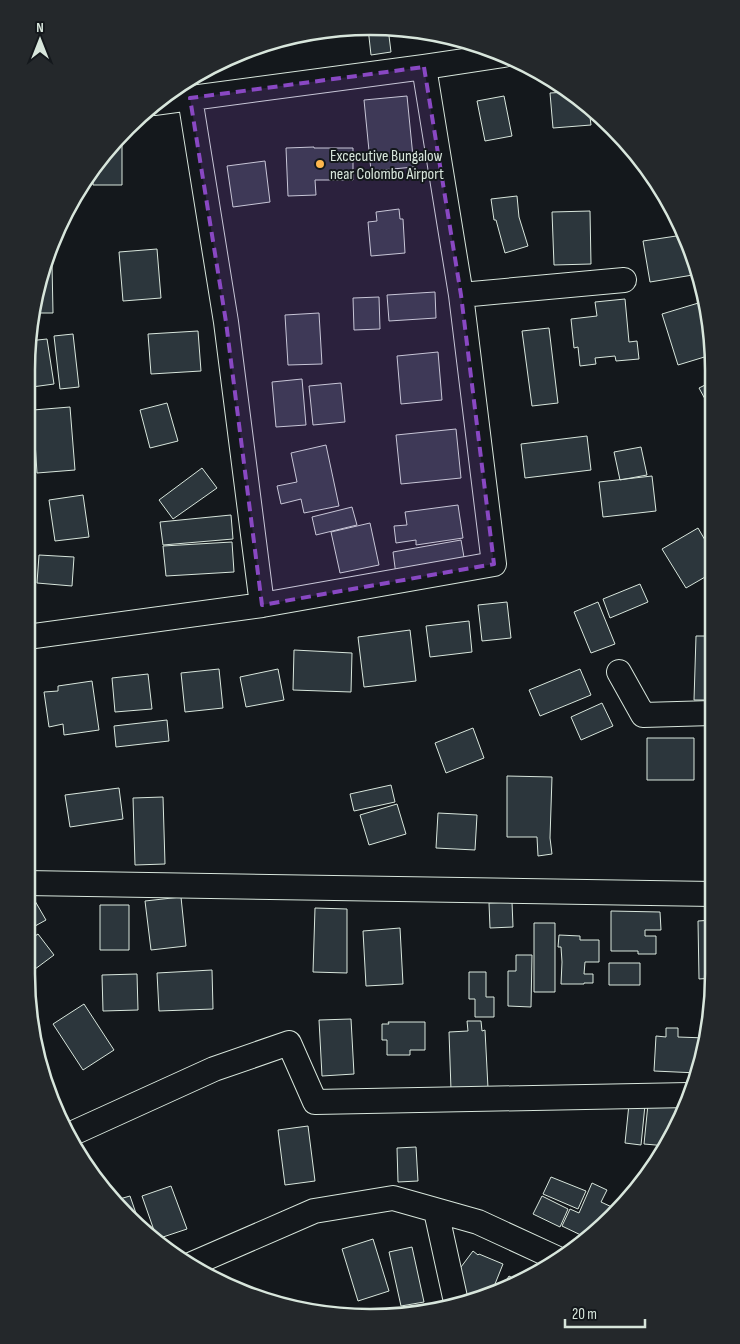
<svg xmlns="http://www.w3.org/2000/svg" width="740" height="1344" font-family="'Sofia Sans Condensed',sans-serif">
<rect width="100%" height="100%" fill="#14181c"/>
<path fill="#2c363c" stroke="#d8e6dc" d="M368,28h20l3,24 -20,3z
M288,37l1,8 -40,5 32,-12z
M567,92l22,17 2,16 -38,3 -3,-35z
M407,96l7,71 -43,4 -7,-71z
M504,96l8,40 -27,5 -8,-40z
M113,142h9v43h-29v-15z
M314,147v1h39v32h-38l1,15 -28,1 -2,-48z
M265,161l5,41 -37,5 -6,-41z
M517,196l2,21 9,29 -23,7 -9,-33h-2l-3,-21z
M399,209l1,10h3l2,34 -34,3 -3,-34 9,-1 -1,-9z
M590,211l1,53 -37,1 -2,-53z
M683,235l12,24 4,15 -49,8 -7,-41z
M157,249l4,49 -38,3 -4,-49z
M45,264h7l1,49h-19v-7l4,-25z
M435,292l1,26 -47,3 -2,-26z
M379,297l1,32 -26,1 -1,-32z
M625,299l4,43 8,-1 2,18 -23,2 -1,-5 -20,2 1,6 -16,2 -2,-19 -4,1 -3,-29 26,-3 -2,-14z
M705,301l6,24v30l-33,10 -16,-51z
M319,313l3,51 -34,1 -3,-50z
M549,328l9,75 -26,3 -10,-75z
M198,331l3,40 -50,3 -3,-40z
M73,334l6,53 -19,2 -6,-53z
M47,339l7,45 -22,3 -5,-31 1,-15z
M438,352l4,48 -41,4 -4,-48z
M302,379l4,46 -30,2 -4,-45z
M711,382v28l-12,-22z
M341,383l4,39 -32,3 -4,-39z
M167,403l11,38 -28,7 -10,-38z
M70,407l5,63 -38,3 -4,-63z
M456,429l5,49 -60,6 -5,-49z
M587,436l4,34 -66,8 -4,-34z
M326,445l13,61 -35,7 -3,-14 -20,5 -4,-18 20,-4 -6,-29z
M641,447l6,28 -27,5 -6,-28z
M202,468l15,20 -44,31 -14,-19z
M652,476l4,35 -53,6 -4,-35z
M83,495l6,42 -34,4 -6,-41z
M458,505l5,33 -47,7v-5l-20,3 -2,-17 13,-1 -2,-13z
M352,507l5,18 -41,10 -4,-18z
M231,515l2,24 -70,6 -3,-23z
M370,523l9,42 -39,8 -9,-41z
M698,528l14,24v21l-26,15 -24,-39z
M461,540l4,23 -69,12 -3,-23z
M232,542l2,30 -68,4 -3,-30z
M39,555l35,2 -2,29 -35,-3z
M640,584l8,18 -38,16 -7,-19z
M507,602l4,36 -29,3 -4,-36z
M598,602l17,42 -24,9 -17,-41z
M469,621l3,31 -42,5 -4,-31z
M410,630l6,51 -52,6 -6,-50z
M696,636h16v64h-18z
M294,650l58,3 -1,39 -58,-2z
M219,669l4,39 -38,4 -4,-39z
M278,669l6,31 -38,7 -6,-30z
M580,669l11,26 -51,21 -11,-26z
M148,674l4,35 -37,3 -3,-34z
M92,681l7,49 -35,5 -1,-11 -14,3 -5,-35 14,-1v-5z
M602,703l11,23 -32,14 -10,-23z
M167,720l2,21 -53,6 -2,-21z
M473,728l11,30 -38,15 -11,-30z
M709,729h3v47h-1z
M647,738h47v42h-47z
M507,776l45,1 -2,61 2,16 -14,2 -1,-19h-30z
M391,785l4,17 -41,9 -4,-17z
M119,788l4,31 -53,8 -5,-32z
M163,797l2,67 -30,1 -2,-67z
M397,804l9,30 -37,11 -9,-30z
M438,813l39,2 -2,35 -39,-2z
M181,897l5,49 -35,4 -6,-49z
M35,901l11,19 -20,11v-25z
M512,902l1,25 -23,1 -1,-25z
M100,905h29v45h-29z
M315,908l32,1v64l-34,-1z
M611,911l49,1 1,18h-16v6h11v18h-18v-3h-27z
M713,920v58l-14,1 -1,-58z
M534,923h21v69h-21z
M400,928l3,56 -37,2 -3,-55z
M38,934l16,21 -27,20 -1,-1v-32z
M559,935l21,1v4h19v22h-14l-1,12h9v9h-9v1h-23l1,-22 -1,-15h-3z
M516,955h16l-1,52 -23,-1v-35h8z
M609,963h31v22h-31z
M212,970l1,39 -54,2 -2,-38z
M469,972h17v25h8v20h-19v-18h-6z
M137,974l1,36 -35,1 -1,-36z
M84,1004l30,46 -31,20 -30,-46z
M351,1019l3,55 -32,2 -3,-56z
M467,1021h14l1,10 3,-1 3,58 -37,2 -2,-58 19,-1z
M388,1022h37v28h-15v5h-23v-15h-5v-16h7z
M666,1028h12v9l28,1 -4,25 -4,10 -44,-2 2,-35 10,1z
M629,1104l16,1 -4,40 -16,-2z
M648,1104l35,4 -16,38 -23,-2z
M308,1126l7,55 -30,4 -7,-55z
M416,1147l2,34 -20,1 -1,-34z
M551,1177l35,14 -8,18 -35,-15z
M592,1183l15,7 -6,12 13,6 -5,9 -12,15 -10,6 -25,-12 8,-17 9,4z
M171,1186l16,43 -30,10 -15,-43z
M130,1196l9,26 -23,-22z
M542,1196l26,13 -8,18 -27,-13z
M373,1239l16,52 -31,10 -16,-52z
M412,1247l12,55 -23,4 -12,-54z
M473,1251l5,4 1,-1 24,10 -12,30 -26,6 -10,-25z
M509,1276l9,5 -19,11z"/>
<g fill="none" stroke-linecap="round" stroke-linejoin="round">
<g stroke="#d8e6dc" stroke-width="26">
<path id="minor" d="M154,103l270,-36 80,-12
M461,295l163,-15
M262,605l232,-41 -33,-269 -37,-228
M27,637l235,-32 -36,-283 -36,-224
M619,672l24,43 69,-2
M26,883l687,11
M71,1134l143,-65 75,-26 26,59 374,-7
M436,1211l20,91
M190,1265l124,-54 79,-13 85,24 78,36"/>
</g>
<use href="#minor" stroke="#14181c" stroke-width="24"/>
</g>
<path fill="#8948c3" fill-opacity="0.2" stroke="#8948c3" stroke-width="4" stroke-dasharray="10 6" stroke-linejoin="round" d="M424,67l37,228 33,269 -232,41 -36,-283 -36,-224z"/>
<circle fill="#ffb74d" stroke="#14181c" stroke-width="2" cx="320" cy="164" r="5"/>
<g text-anchor="middle" stroke-width="4" stroke-linejoin="round" paint-order="stroke">
<g font-size="16" fill="#d8e6dc" stroke="#14181c" text-anchor="start">
<text x="330" y="161">Excecutive Bungalow<tspan x="330" dy="18">near Colombo Airport</tspan></text>
</g>
</g>
<path d="M0 0H740V1344H0ZM370 35H370A335 335 0 0 1 705 370V974A335 335 0 0 1 370 1309H370A335 335 0 0 1 35 974V370A335 335 0 0 1 370 35Z" fill="#24282b" fill-rule="evenodd"/>
<path fill="none" stroke="#d8e6dc" stroke-width="2.5" d="M370 35H370A335 335 0 0 1 705 370V974A335 335 0 0 1 370 1309H370A335 335 0 0 1 35 974V370A335 335 0 0 1 370 35Z"/>
<g transform="translate(40 40)" stroke="#14181c" stroke-width="4" paint-order="stroke">
<path d="M0-4L9 19L0 12L-9 19Z" fill="#d8e6dc"/>
<text y="-8" font-size="14" font-weight="bold" text-anchor="middle" fill="#d8e6dc">N</text>
</g>
<path d="M565 1319v8h80v-8" fill="none" stroke="#d8e6dc" stroke-width="2.5"/>
<text x="572" y="1319" font-size="15" fill="#d8e6dc" stroke="#14181c" stroke-width="4" paint-order="stroke">20 m</text>
</svg>
